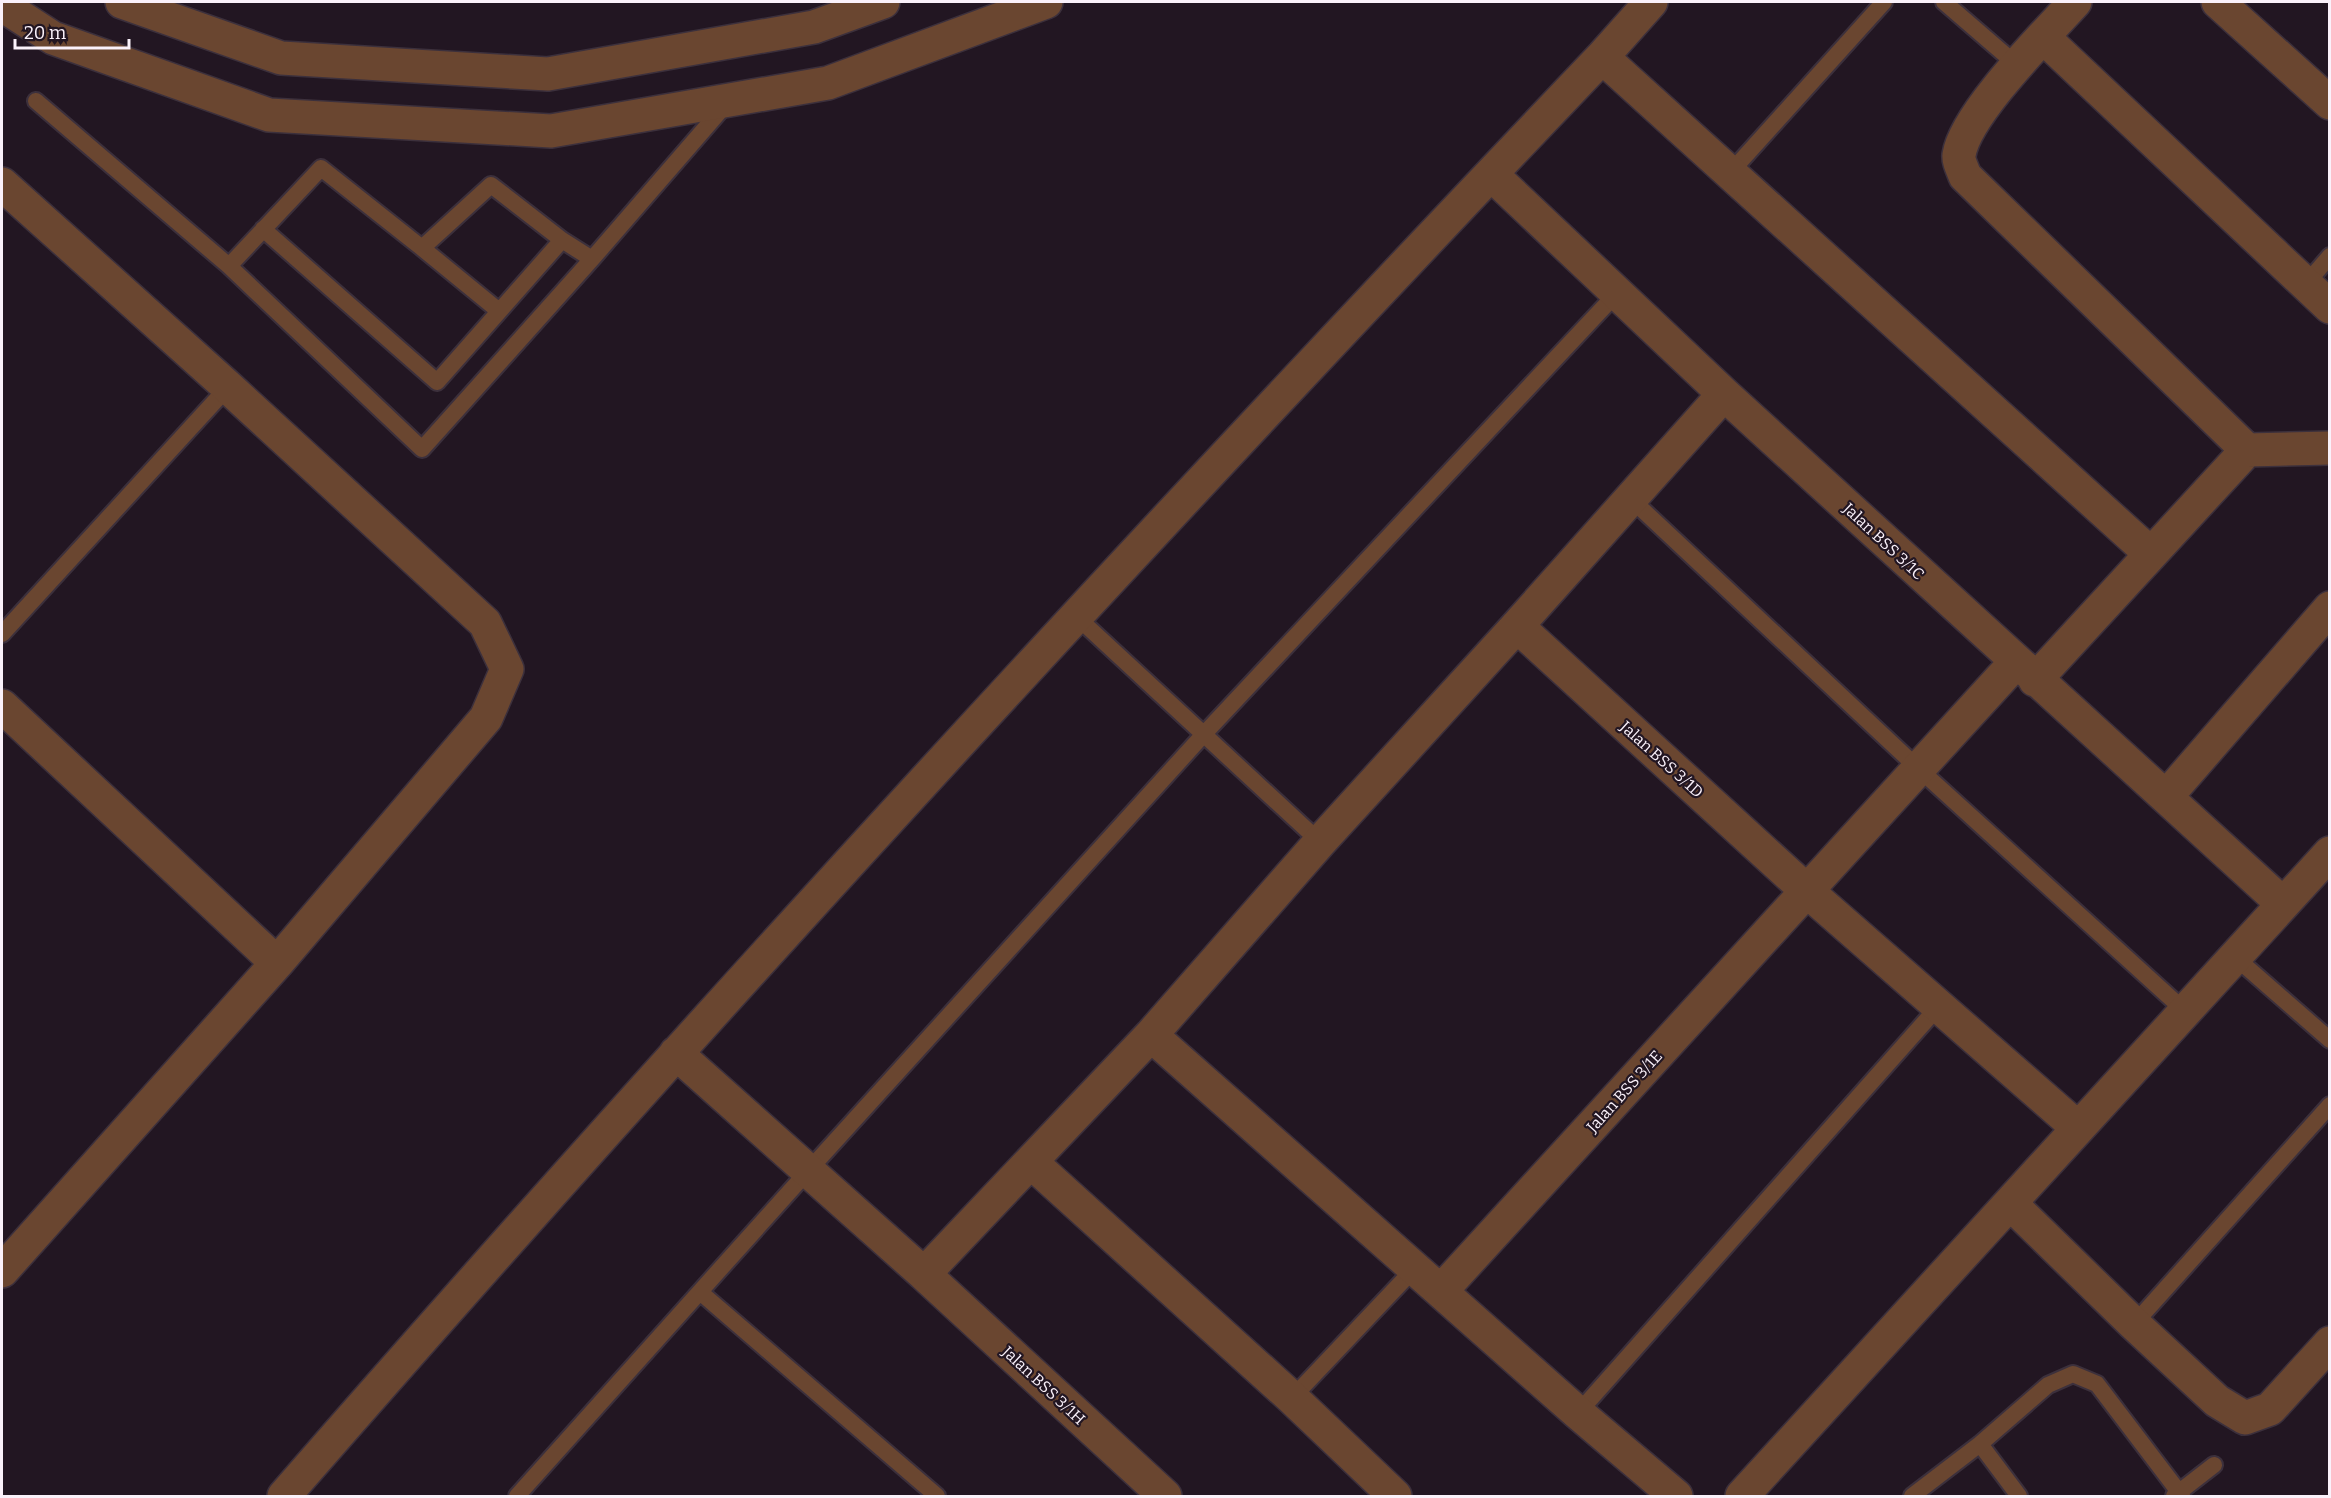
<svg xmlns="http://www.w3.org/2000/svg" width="2331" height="1498" font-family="Bitter,serif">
<rect width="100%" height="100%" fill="#221622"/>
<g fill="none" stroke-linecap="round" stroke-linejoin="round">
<g stroke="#3c303c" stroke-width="20">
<path id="service" d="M1944,2l73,63
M36,101l193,165 193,183 170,-190 135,-156
M1729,174l155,-172
M263,229l174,153 125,-142
M422,248l77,63
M229,266l92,-98 101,80 69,-63 71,55 30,19
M2305,285l25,-29
M1631,499l288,270 267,243
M1077,617l243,225
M2,634l226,-247
M2235,957l95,83
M700,1292l237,204
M2134,1324l196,-219
M1292,1398l123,-130
M1578,1413l360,-406
M1980,1444l39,52
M517,1496l291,-325 396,-437 413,-441
M1912,1496l68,-52 68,-59 25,-11 24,10 85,112
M2174,1496l40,-31"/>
</g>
<g stroke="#3c303c" stroke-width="36">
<path id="minor" d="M2218,2l112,101
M2043,37l287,270
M1602,57l549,497
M1491,174l233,220 558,509
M2,184l226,203 257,236 22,46 -21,49 -209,245 -275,308
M2247,450l83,-2
M1517,626l290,265 271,237
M2035,680l212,-230 -282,-274c-2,-6 -7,-15 -6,-21 6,-41 87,-121 116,-153
M2,706l275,257
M2166,797l164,-189
M1151,1035l427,378 98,83
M676,1053l248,221 227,-239 169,-193 197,-216 207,-232
M1031,1162l261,236 103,98
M2011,1204l123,120 83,77 28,17 25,-9 60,-66
M924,1274l241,222
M1441,1291l575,-629
M284,1496c427,-490 869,-968 1318,-1439l49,-55
M1742,1496l588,-643"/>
</g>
<g stroke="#3c303c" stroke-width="36">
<path id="tertiary" d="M122,2l159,56 267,16 266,-47 69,-25
M2,5l51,33 216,77 282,16 277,-48 218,-81"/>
</g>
<use href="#service" stroke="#6a4630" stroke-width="16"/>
<use href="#minor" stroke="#6a4630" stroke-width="33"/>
<use href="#tertiary" stroke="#6a4630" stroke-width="33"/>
</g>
<g text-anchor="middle" stroke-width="4.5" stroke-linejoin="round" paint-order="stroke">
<g font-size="16" fill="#faf1fa" stroke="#221622">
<text transform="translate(1884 541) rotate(43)" y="6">Jalan BSS 3/1C</text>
<text transform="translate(1662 759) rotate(42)" y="6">Jalan BSS 3/1D</text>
<text transform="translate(1624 1091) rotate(-48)" y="6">Jalan BSS 3/1E</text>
<text transform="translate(1044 1385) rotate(43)" y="6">Jalan BSS 3/1H</text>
</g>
</g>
<rect width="2331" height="1498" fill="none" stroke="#faf1fa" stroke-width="6"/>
<path d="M15 39v9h114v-9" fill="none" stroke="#faf1fa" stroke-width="3"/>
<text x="24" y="39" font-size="18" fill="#faf1fa" stroke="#221622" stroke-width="4.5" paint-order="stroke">20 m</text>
</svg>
